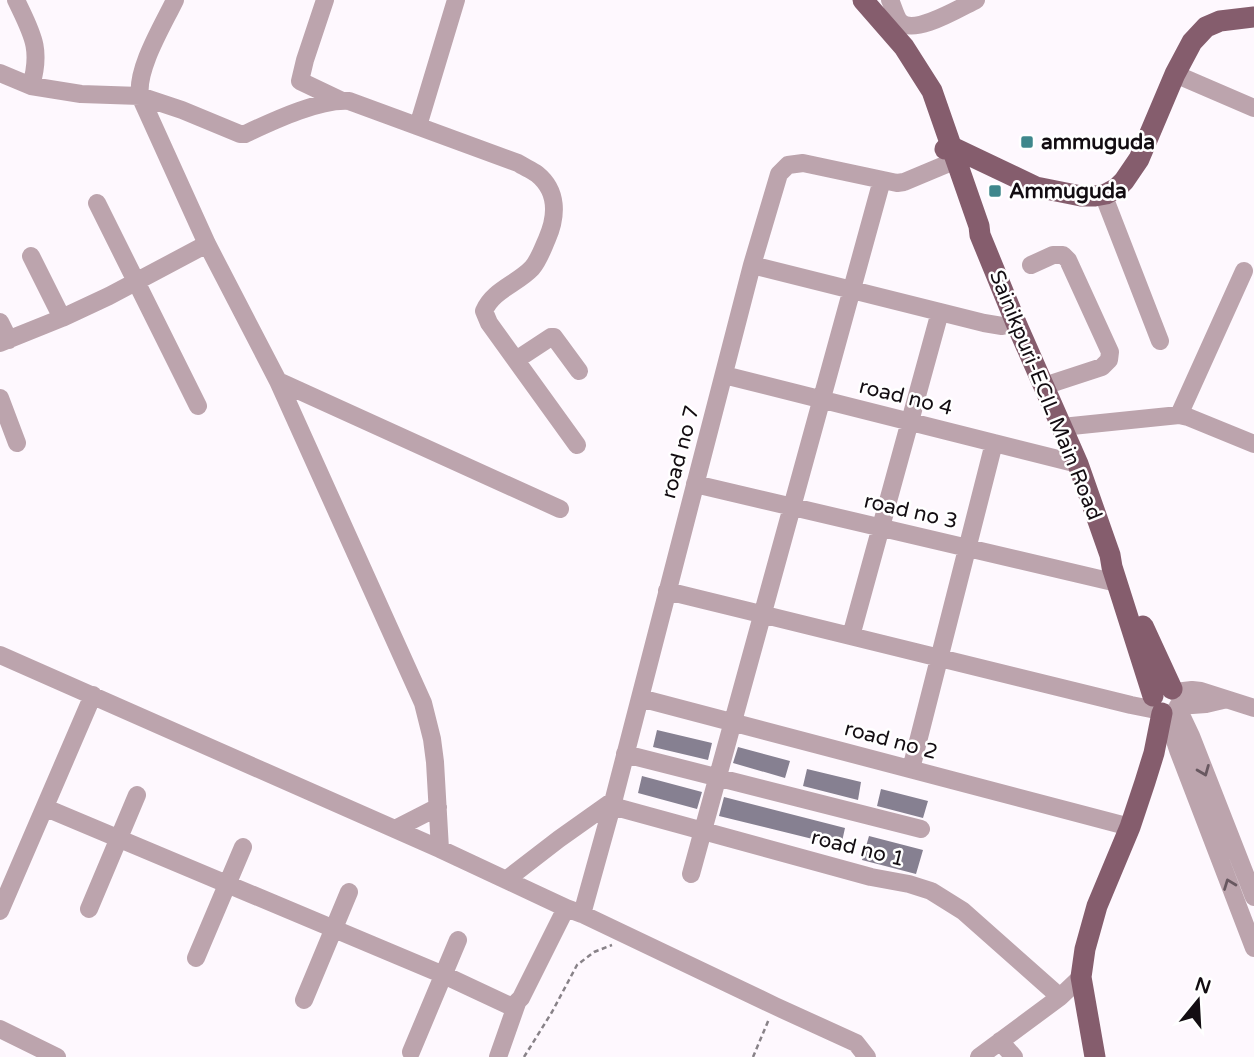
<svg xmlns="http://www.w3.org/2000/svg" width="1254" height="1057" font-family="'Varela Round',sans-serif">
<rect width="100%" height="100%" fill="#fef8fe"/>
<path fill="#868091" d="M657,730l55,13 -4,17 -55,-13z
M738,747l52,14 -5,17 -52,-15z
M807,769l54,13 -3,18 -55,-14z
M642,776l60,16 -5,17 -59,-16z
M881,789l47,12 -5,17 -46,-12z
M724,797l121,31 -4,18 -122,-30z
M869,836l54,14 -7,24 -54,-14z"/>
<g fill="none" stroke-linecap="round" stroke-linejoin="round">
<path stroke="#888288" stroke-width="2.5" stroke-dasharray="5 3.5" stroke-linecap="butt" d="M524,1057l28,-45 25,-47 17,-13 18,-7
M753,1057l16,-38"/>
<path stroke="#bca4ad" stroke-width="18" d="M16,0c16,34 26,48 15,86
M175,0c-12,25 -39,69 -35,96l67,148 71,137 145,322 9,36 3,23 5,87
M325,0l-20,60 -5,21 42,20
M890,0c3,6 5,15 9,21 14,16 62,-14 77,-21
M0,73l31,13 50,8 59,2 42,14 58,24h5c28,-13 74,-35 104,-33l169,62c6,4 14,7 19,11 21,17 20,42 10,65 -4,9 -8,21 -15,29 -15,16 -39,22 -48,43l5,12 88,122
M1175,74l79,34
M418,126l38,-126
M1103,194l57,147
M97,203l101,203
M31,256l31,62
M752,265l232,58 18,3 14,-3
M1031,265l22,-10h10l5,5 42,92 -1,8 -7,7 -58,19
M0,322l9,18
M0,343l62,-25 47,-22 98,-52
M516,360l35,-23h3l25,34
M724,375l354,89
M278,381l282,128
M0,398l17,45
M1179,415l65,-144
M1062,427l117,-12 9,2 66,27
M695,484l422,99
M667,591l464,114 25,5
M851,636l89,-324
M0,655l440,194 126,59 16,6 193,92 81,37 11,14
M1175,692l17,-2 9,1 53,17
M640,698l490,129
M1178,706l28,-2 17,-4
M1176,709l7,10 8,17 63,161
M1166,714l12,36 76,198
M625,754l296,75
M911,769l83,-326
M612,806l259,71 38,7 22,7 32,20 97,86
M46,808l400,168 62,29h6l7,-7 45,-90
M395,829l43,-22
M691,874l191,-694
M506,880l53,-41 55,-39
M89,909l48,-114
M0,911l93,-216
M582,914l30,-108 140,-541 27,-91 9,-9 15,-2 94,20 7,-1 43,-18
M196,958l47,-111
M304,1000l45,-108
M0,1029l57,28
M1000,1041l14,16
M411,1052l47,-112
M498,1057l19,-54
M979,1057l81,-60 21,-20"/>
<path stroke="#855d6d" stroke-width="21" d="M863,0l41,47 28,44 47,135 1,9 36,88 62,141 32,91 2,12 41,129
M945,149l7,-2 84,40 45,9h14l11,-2 11,-6 7,-7 15,-22 36,-85 17,-32 14,-15 14,-6 34,-4
M1143,626l29,63
M1095,1057l-14,-80 4,-28 12,-43 33,-79 15,-45 9,-29 8,-40"/>
</g>
<defs><path id="oneway-chevron" d="M-2-3.5L2.5 0L-2 3.5" fill="none" stroke-width="1.6" stroke-linecap="round" stroke-linejoin="round" transform="scale(1.75)"/></defs>
<g stroke="#685860">
<use href="#oneway-chevron" transform="translate(1204 771) rotate(68)"/>
<use href="#oneway-chevron" transform="translate(1229 884) rotate(-111)"/>
</g>
<g fill="#3f878c" stroke="#fff" stroke-width="2.5">
<rect x="1020" y="135" width="14" height="14" rx="3.5"/>
<rect x="988" y="184" width="14" height="14" rx="3.5"/>
</g>
<g text-anchor="middle" stroke-width="5" stroke-linejoin="round" paint-order="stroke">
<g font-size="21" font-weight="bold" fill="#130d12" stroke="#fff" text-anchor="start">
<text x="1041" y="149">ammuguda</text>
<text x="1009" y="198">Ammuguda</text>
</g>
<g font-size="21" fill="#130d12" stroke="#fff">
<text transform="translate(1046 395) rotate(68)" y="7">Sainikpuri-ECIL Main Road</text>
<text transform="translate(906 397) rotate(14)" y="7">road no 4</text>
<text transform="translate(680 452) rotate(-75)" y="7">road no 7</text>
<text transform="translate(911 511) rotate(13)" y="7">road no 3</text>
<text transform="translate(891 740) rotate(15)" y="7">road no 2</text>
<text transform="translate(858 848) rotate(14)" y="7">road no 1</text>
</g>
</g>
<g transform="translate(1198 1001) rotate(18)" stroke="#ffffff" stroke-width="5" paint-order="stroke">
<path d="M0-5L12 26L0 18L-12 26Z" fill="#130d12"/>
<text y="-10" font-size="19" font-weight="bold" text-anchor="middle" fill="#130d12">N</text>
</g>
</svg>
